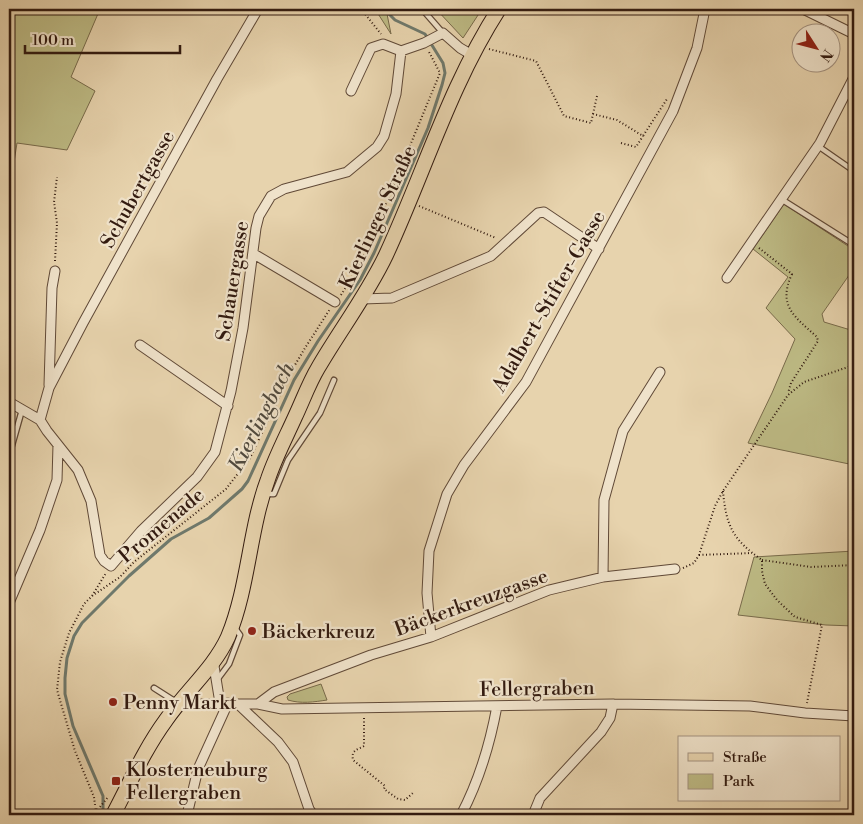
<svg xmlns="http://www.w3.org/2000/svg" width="863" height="824" font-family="'Libre Bodoni',serif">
<rect width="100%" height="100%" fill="#e7d3ad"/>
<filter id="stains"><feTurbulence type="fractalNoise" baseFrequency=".004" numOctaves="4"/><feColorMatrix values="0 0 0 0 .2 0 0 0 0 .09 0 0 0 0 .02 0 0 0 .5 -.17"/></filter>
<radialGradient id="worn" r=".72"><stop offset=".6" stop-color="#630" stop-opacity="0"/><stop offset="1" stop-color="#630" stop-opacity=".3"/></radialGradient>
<path fill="#bdba84" stroke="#786a4a" d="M9,9h91l-29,68 24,14 -28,59 -50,-7 -7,45 -1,1z
M375,9h11l5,25z
M436,9h46l-19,29z
M784,204l70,46v18l-32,46 2,8 30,9v134l-106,-22 24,-50 23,-54 -29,-31 22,-31 -35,-28z
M854,551v75l-28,-1 -88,-10 16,-58z
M321,684l6,16c-13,2 -26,4 -39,0l-1,-3 3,-3z"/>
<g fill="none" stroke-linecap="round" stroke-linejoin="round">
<path stroke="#6f796c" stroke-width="3" d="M101,815l2,-5v-14l-30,-70 -8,-32v-16l2,-20 7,-22 8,-13 47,-47 42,-37 38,-21 33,-29 6,-8 46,-101 24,-39 42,-61 14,-27 54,-125 14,-43 3,-12 -2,-10 -18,-29 -30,-14 -11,-11"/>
<g stroke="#604937" stroke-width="7">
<path id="lane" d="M422,9l21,24
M818,146l36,25
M781,199l73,46
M9,456l13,-46
M266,494h8l14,-34 32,-47 14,-33
M217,680l12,-16 11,-29 -5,-7
M154,688l22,14
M93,815l3,-3"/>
</g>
<g stroke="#604937" stroke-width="11">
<path id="street" d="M803,9l51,25
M351,91l20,-43 12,-4 18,7
M254,254l81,48
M727,278l93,-135 34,-66
M362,299l30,-1 99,-42 47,-43 6,-1 55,37
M140,345l88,61
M49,385l3,-97 3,-17
M9,402l31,18 7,11 31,39 13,31 9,54 4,6 7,5 30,-35 56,-54 18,-25 16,-61 12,-63 13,-100 3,-12 12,-20 13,-7 63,-17 30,-25 7,-11 12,-42 5,-43 23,-8 19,-10 17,15 12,7
M40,420l9,-32 34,-65 134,-244 41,-70
M603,577l1,-77 19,-69 37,-59
M9,603l31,-73 17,-50 1,-35
M431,637l-4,-44 2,-42 18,-57 17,-29 62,-83 147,-271 24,-63 8,-39
M213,660l7,43
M179,704h79l24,5 331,-5 137,2 55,7 49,3
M238,704l40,38 15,20 16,47 4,6
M258,704l16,-12 97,-37 60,-18 118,-47 54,-13 72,-8
M187,815l11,-46 30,-66
M461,815c18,-34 29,-71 36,-109
M533,815l7,-17 61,-66 9,-14 3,-14
M611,815h1"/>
</g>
<g stroke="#331b10" stroke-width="16">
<path id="primary" d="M113,815c17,-32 31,-65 53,-95 19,-28 48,-52 62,-83 21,-51 21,-107 40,-158 7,-21 18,-42 27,-62 8,-17 14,-34 23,-49 22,-38 49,-73 68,-113 38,-82 64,-170 113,-246"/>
</g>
<path stroke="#331b10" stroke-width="2" stroke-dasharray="1 2.5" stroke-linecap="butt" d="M361,9l20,25
M489,49l47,12 28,55 27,7 2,-9 24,6 26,16 24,-37
M593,114l4,-18
M621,143l15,4 7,-11
M419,206l77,32
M759,248l33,26c-15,32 3,43 25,63l1,4 -27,42 -3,10
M55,261l2,-38 -3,-21 3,-25
M341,295l18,-29 12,-26 69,-167 -12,-23
M723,491c3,35 10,49 39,69v11l3,13 12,16 18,17 27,8 -15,78
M699,555l53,-2
M762,560l49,7 43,-2
M683,568l11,-5 5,-8 16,-49 8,-15 65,-96 16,-13 50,-17
M92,596l28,-19 14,-15 92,-73 24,-31 42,-88 13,-22 25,-39
M364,718v28c-7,4 -13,4 -11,14l32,26 -1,3 14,10 7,1 9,-8
M95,805l-1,-8 -19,-46 -18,-61 3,-28 9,-29 15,-29 8,-8 14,-23
M100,807l8,-10"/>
<use href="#lane" stroke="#efe2ca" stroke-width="4.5"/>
<use href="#street" stroke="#efe2ca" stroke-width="9"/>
<use href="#primary" stroke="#e7d3ad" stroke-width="14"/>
</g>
<g fill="#8f2418" stroke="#efe2ca" stroke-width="2">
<circle cx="252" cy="631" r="5"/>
<circle cx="113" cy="702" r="5"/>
<rect x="111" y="776" width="10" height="10" rx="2.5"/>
</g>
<g text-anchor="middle" stroke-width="4.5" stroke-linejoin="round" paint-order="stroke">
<g font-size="20" fill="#331b10" stroke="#efe2ca">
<text transform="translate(137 189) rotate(-61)" y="7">Schubertgasse</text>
<text transform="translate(377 217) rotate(-65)" y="7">Kierlinger Straße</text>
<text transform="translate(232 281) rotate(-81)" y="7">Schauergasse</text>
<text transform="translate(548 301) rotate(-60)" y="7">Adalbert-Stifter-Gasse</text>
<text transform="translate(161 525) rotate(-40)" y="7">Promenade</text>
<text transform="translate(471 602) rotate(-20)" y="7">Bäckerkreuzgasse</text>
<text transform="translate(537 688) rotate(-1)" y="7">Fellergraben</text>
</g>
<g font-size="20" fill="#331b10" stroke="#efe2ca" text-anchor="start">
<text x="262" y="638">Bäckerkreuz</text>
<text x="123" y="709">Penny Markt</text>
<text x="126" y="776">Klosterneuburg<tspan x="126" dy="23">Fellergraben</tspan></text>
</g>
<g font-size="21" font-style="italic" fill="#514a3e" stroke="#efe2ca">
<text transform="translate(261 417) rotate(-63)" y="7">Kierlingbach</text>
</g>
</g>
<rect width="863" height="824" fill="none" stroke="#e7d3ad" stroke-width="30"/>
<rect x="10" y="10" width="843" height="804" fill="none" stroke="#331b10" stroke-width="2.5"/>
<rect x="15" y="15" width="833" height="794" fill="none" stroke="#331b10"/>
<rect x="678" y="736" width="162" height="65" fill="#efe2ca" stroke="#a49280"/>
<rect x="688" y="753" width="25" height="8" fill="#e7d3ad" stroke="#a49280"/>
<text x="723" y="762" font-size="15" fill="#331b10">Straße</text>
<rect x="688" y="774" width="25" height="15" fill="#bdba84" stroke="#a49280"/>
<text x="723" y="786" font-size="15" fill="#331b10">Park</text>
<g transform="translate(816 48) rotate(126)"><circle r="24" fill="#efe2ca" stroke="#a49280"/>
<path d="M0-4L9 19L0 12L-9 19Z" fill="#8f2418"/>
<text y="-8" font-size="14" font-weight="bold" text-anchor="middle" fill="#331b10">N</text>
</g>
<path d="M25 45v8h155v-8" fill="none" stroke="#331b10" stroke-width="2.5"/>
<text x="32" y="45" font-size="15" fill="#331b10" stroke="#efe2ca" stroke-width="4" paint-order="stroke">100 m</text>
<rect width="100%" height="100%" filter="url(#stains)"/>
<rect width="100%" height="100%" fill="url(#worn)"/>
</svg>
